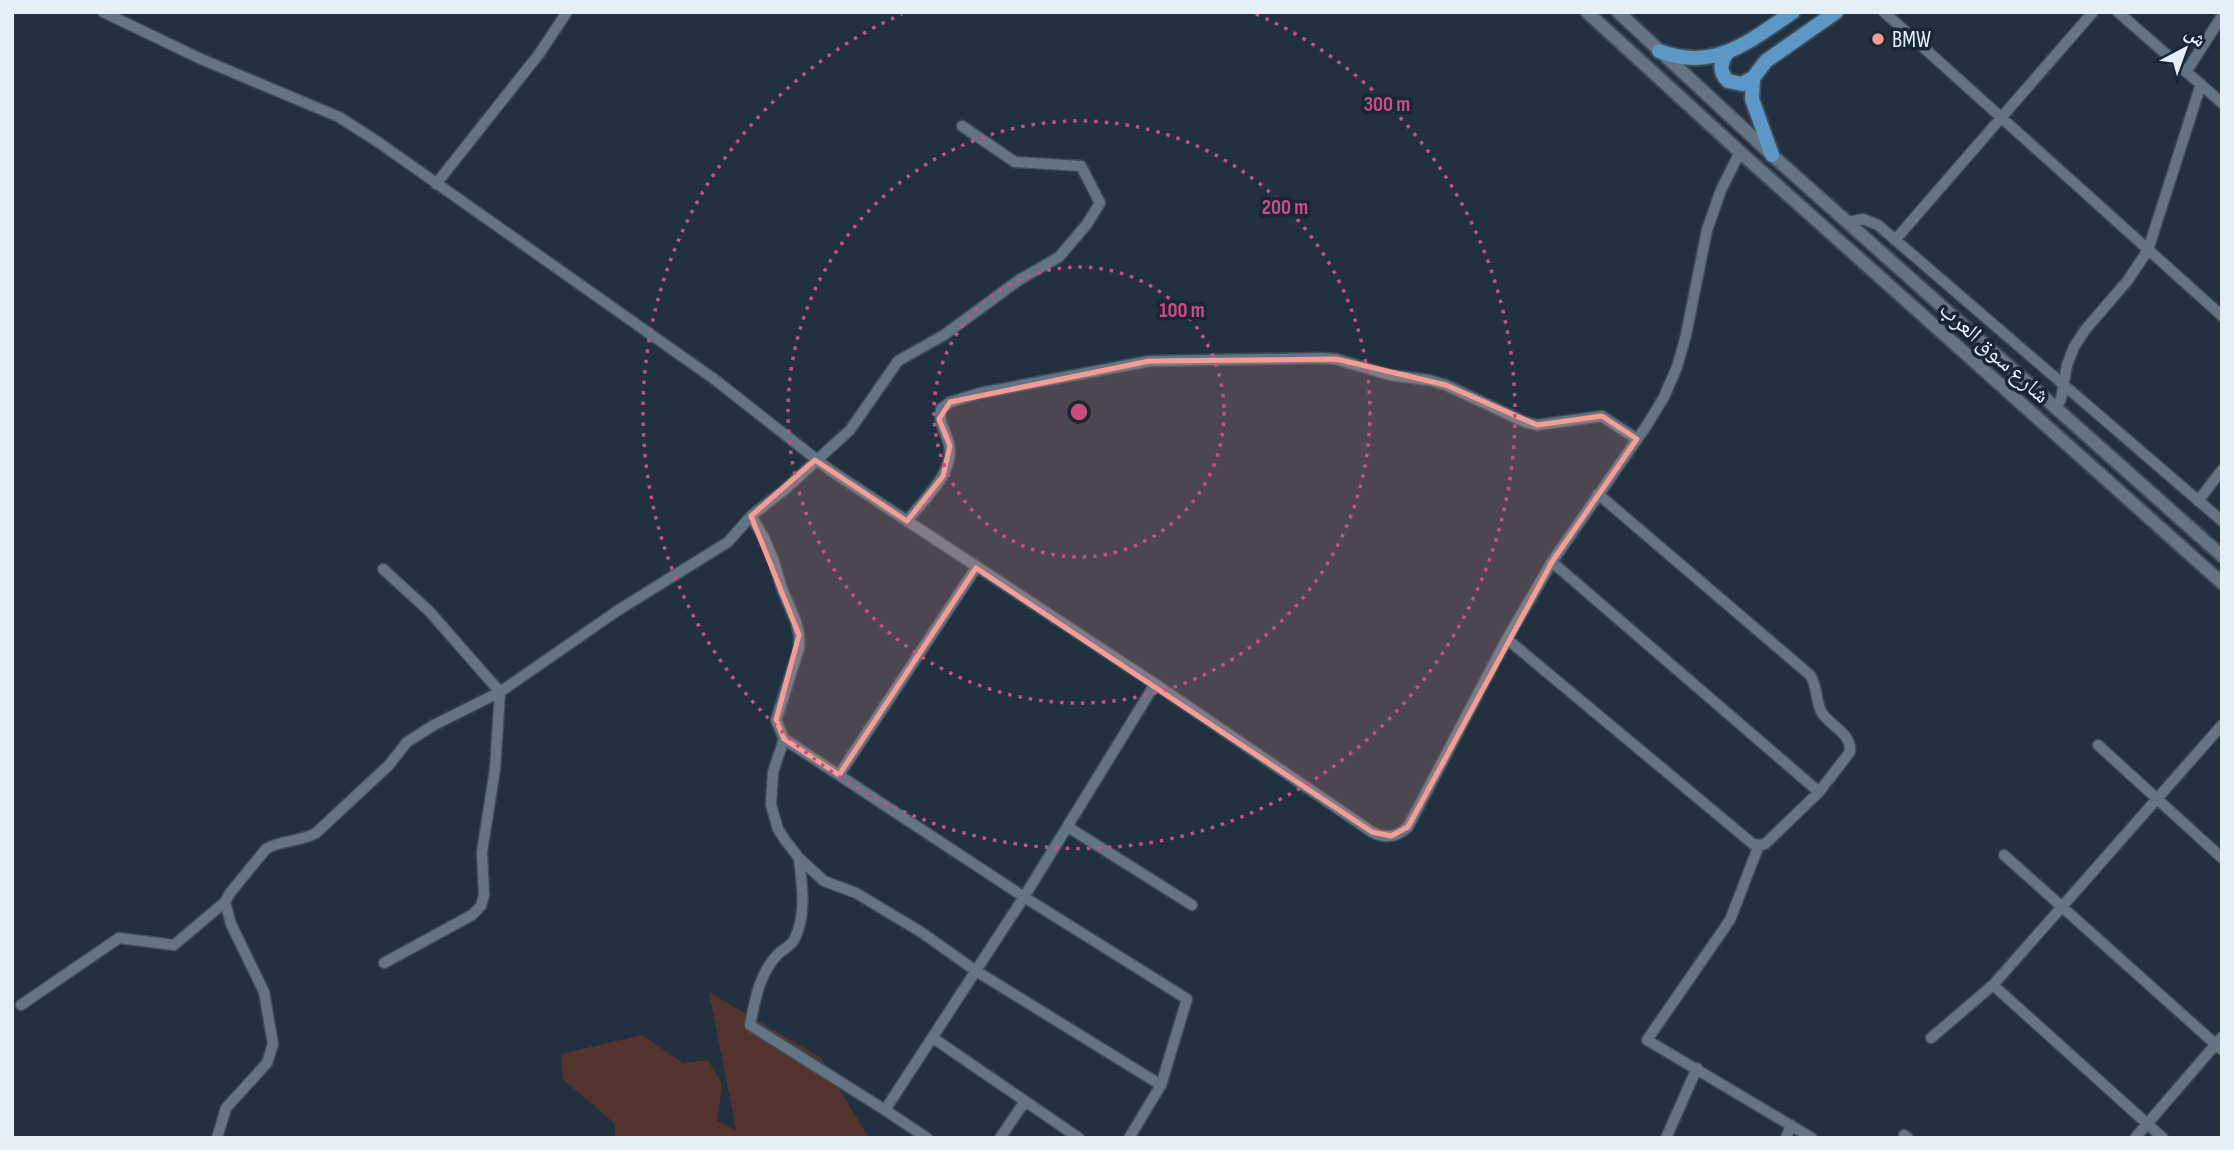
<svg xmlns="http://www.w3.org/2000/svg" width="2234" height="1150" font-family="'Sofia Sans Condensed','Noto Naskh Arabic',sans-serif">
<rect width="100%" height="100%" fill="#21313f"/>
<path fill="#54332f" d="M709,992l111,65 49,81h-254v-14l-52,-45 -2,-25 81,-19 41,28 25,-3 14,24 -5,37 19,9z"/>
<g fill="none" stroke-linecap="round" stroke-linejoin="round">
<g stroke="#3e4c58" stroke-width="13">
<path id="minor" d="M103,12l98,47 138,58 39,25 336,237 116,91 325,214 217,148c13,7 25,5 36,-5l99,-188 45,-77 95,-137 17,-28 13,-30 9,-32 21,-105 14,-40 19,-38
M1884,12l338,304
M2118,12l104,91
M2186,72l36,-56
M436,184l103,-130 28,-42
M1848,222l15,-3 15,6 344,296
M1895,240l198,-228
M2056,408l5,-9 6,-34 7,-18 11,-17 43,-50 20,-30 53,-166
M2198,501l24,-31
M751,516l13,22 9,21 9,30 14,33 3,13v13l-23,72 8,19 -11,33 -2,33 7,24 7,11 14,18 25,23 32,12 65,39 55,39 185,114 -32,53
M907,521c15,-20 48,-48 42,-76 -3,-15 -11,-20 -8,-36l9,-7 30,-9 169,-32 172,-3 15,1 54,16 39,5 17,5 79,37 12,3 65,-9 35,23
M1552,562l267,230
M383,569l46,42 71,81 -5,77 -13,83 2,43 -3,11 -9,9 -88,48
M1507,639l246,205 6,1 6,-1 54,-52 31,-40c2,-19 -19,-25 -28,-39 -7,-12 -4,-26 -12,-38l-212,-181
M784,739l240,158 163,102 -26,86
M2098,745l124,113
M839,775l137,-207
M1068,827l124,78
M1759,845l-29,75 -83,120 165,98
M2004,855l218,195
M799,858c3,26 8,57 -5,82 -3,6 -11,9 -16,14 -19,20 -23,46 -28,71l135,85
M1993,985l170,153
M21,1005l98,-67 55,7 51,-43 5,-9 36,-44c15,-9 34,-7 50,-16l73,-68 18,-23 27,-17 66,-33 117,-81 111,-69 23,-26 33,-26 66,-60 48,-69 46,-26 75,-55 40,-23 28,-33 13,-21 -19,-37 -66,-4 -53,-36
M933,1038l146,100
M1931,1038l62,-53 229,-260
M1904,1135l4,3
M217,1138l9,-30 41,-45 6,-19 -9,-52 -33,-68 -6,-22
M927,1138l-42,-28 139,-213 131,-213
M1000,1138l25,-37
M1666,1138l31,-70
M1786,1138l5,-13
M2135,1138l87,-101"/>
</g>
<g stroke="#3e4c58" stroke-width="16">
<path id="tertiary" d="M1587,12l153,140
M1618,12l154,143"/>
</g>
<g stroke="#3e4c58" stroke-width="16">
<path id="secondary" d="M1740,152l482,431
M1772,155l450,401"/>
</g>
<g stroke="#3e4c58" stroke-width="18">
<path id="primary" d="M1659,51c56,21 89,-9 134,-39
M1727,53c-7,10 -8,19 1,28l14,3 11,-6
M1772,155l-20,-56 1,-21 13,-17 70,-49"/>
</g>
<use href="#minor" stroke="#637585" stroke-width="10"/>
<use href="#tertiary" stroke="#637585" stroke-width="12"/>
<use href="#secondary" stroke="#637585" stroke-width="12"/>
<use href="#primary" stroke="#5c97c5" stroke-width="14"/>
</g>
<path fill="#f59c93" fill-opacity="0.2" stroke="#f59c93" stroke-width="5" stroke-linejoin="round" d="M1336,359l110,26 91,40 65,-9 35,23 -85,123 -144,265 -17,9 -19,-4 -396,-264 -137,207 -55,-36 -8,-19 23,-85 -48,-119 64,-56 92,61 36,-45 7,-30 -11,-27 11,-17 199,-41z"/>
<g fill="none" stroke="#cb4e82" stroke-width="3.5" stroke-dasharray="3.5 7">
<circle cx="1079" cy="412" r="145"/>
<circle cx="1079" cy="412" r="291"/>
<path d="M1256 14A436 436 0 1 1 902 14"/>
</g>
<circle fill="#f59c93" stroke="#172735" stroke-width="2.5" cx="1878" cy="39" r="7"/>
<g text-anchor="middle" stroke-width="7" stroke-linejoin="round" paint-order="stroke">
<g font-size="23" fill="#e5eff8" stroke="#172735" text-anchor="start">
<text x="1892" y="47">BMW</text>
</g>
<g font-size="23" fill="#e5eff8" stroke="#172735">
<text transform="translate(1995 352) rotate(42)" y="8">شارع سوق العرب</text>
</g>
</g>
<circle cx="1079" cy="412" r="10" fill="#cb4e82" stroke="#172735" stroke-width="3.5"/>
<g font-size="21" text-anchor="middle" font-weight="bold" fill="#cb4e82" stroke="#172735" stroke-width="7" stroke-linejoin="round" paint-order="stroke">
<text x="1387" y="111">300 m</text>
<text x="1285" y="214">200 m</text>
<text x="1182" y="317">100 m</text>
</g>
<rect width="2234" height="1150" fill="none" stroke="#e5eff8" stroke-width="28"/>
<g transform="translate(2185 49) rotate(41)" stroke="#172735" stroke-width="5" paint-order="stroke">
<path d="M0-5L12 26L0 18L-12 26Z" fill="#e5eff8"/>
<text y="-10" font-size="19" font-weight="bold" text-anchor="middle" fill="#e5eff8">ش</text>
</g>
</svg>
